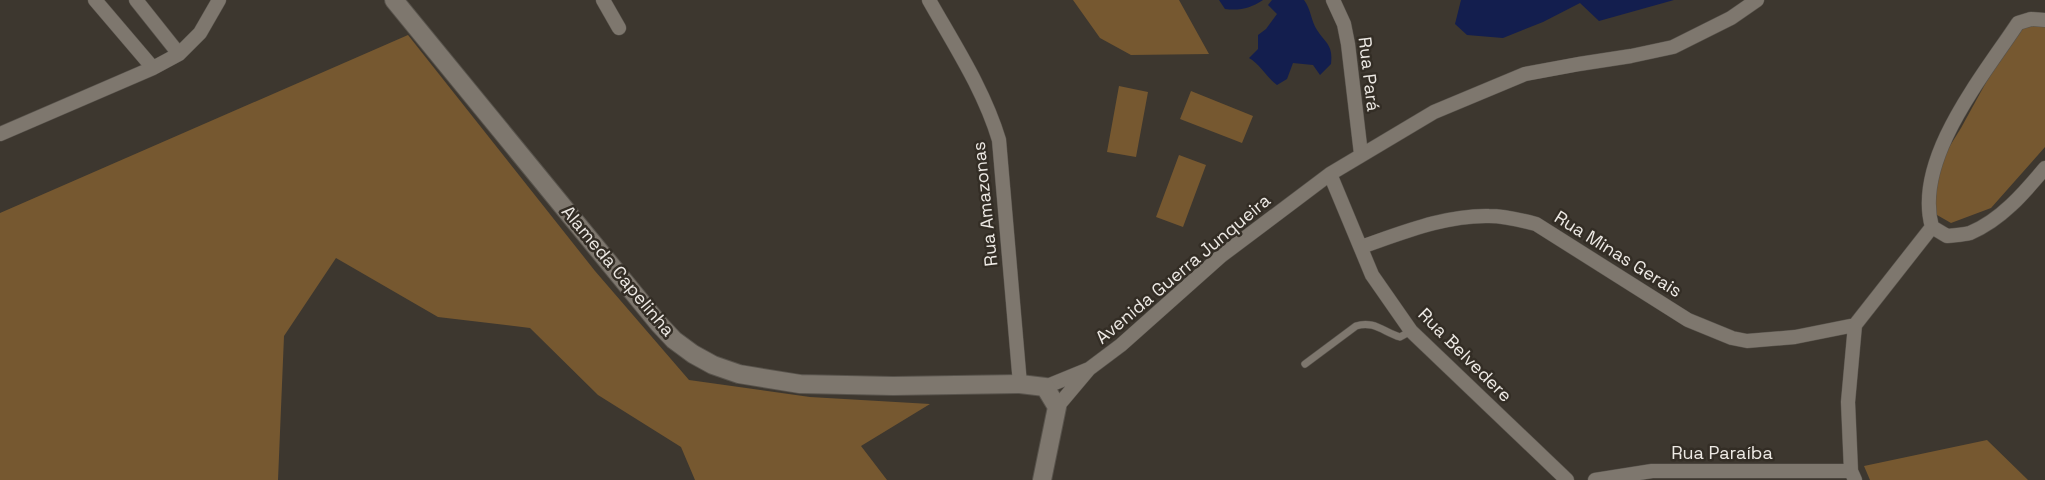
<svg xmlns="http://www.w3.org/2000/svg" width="2045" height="480" font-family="'Space Grotesk',sans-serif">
<rect width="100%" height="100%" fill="#3d372f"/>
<path fill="#765830" d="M1073,0h106l30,54 -78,1 -31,-17z
M2045,16v131l-54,61 -40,15 -14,-8 -7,-37 31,-50 56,-102z
M408,35l187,236 94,109 121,17 120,7 -69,42 26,34h-192l-14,-33 -83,-52 -68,-67 -92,-11 -102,-59 -52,78 -6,144h-278v-267z
M1119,86l29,6 -12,65 -29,-5z
M1191,91l62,25 -11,27 -62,-24z
M1179,155l27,10 -23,62 -27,-10z
M1987,440l41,40h-158l-6,-14z"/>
<path fill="#131e4e" d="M1219,0h44c-12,8 -23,11 -38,9z
M1272,0h32c7,9 7,21 13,30 10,15 16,15 14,34l-11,11 -7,-10 -20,-2 -6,16 -10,6c-11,-8 -16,-20 -28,-27l9,-9v-14l8,-6 11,-15 -9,-9z
M1461,0h213l-75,21 -19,-18 -37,19 -40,16 -36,-3 -12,-11z"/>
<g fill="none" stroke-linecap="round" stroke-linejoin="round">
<g stroke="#58534c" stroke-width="8">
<path id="service" d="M1305,364l51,-38c17,-6 28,6 44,11l11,-6"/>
</g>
<g stroke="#58534c" stroke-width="15">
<path id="minor" d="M95,0l58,68
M136,0l43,54
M603,0l16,28
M929,0c26,46 55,90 70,140l21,244
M1333,0l11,24 4,20 13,110
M2045,20l-14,-1 -13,4c-35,53 -105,137 -86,204l15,9c7,-1 16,-1 23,-3 31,-13 54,-40 75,-65
M0,134l153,-66 26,-14 21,-21 19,-33
M1330,174l42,101 39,56 156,149
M1361,247c41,-14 84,-32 128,-31 16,0 32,4 47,8l152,96 44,18 15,3 48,-4 60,-12
M1855,325l-7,77 3,69 4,9
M1855,325l77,-98
M1089,369l32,-24 100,-89 109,-82 104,-62 91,-38 54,-10 52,-8 42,-9 58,-29 26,-18
M1045,387l44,-18 -32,38
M1595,480l57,-9h199"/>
</g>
<g stroke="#58534c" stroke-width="20">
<path id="tertiary" d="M394,0l265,324 15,16 19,14 20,11 26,9 61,10 93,2 127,-2 25,3 12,20 -15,73"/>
</g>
<use href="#service" stroke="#7e776e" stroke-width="7"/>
<use href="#minor" stroke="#7e776e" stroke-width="14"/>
<use href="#tertiary" stroke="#7e776e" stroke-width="18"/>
</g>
<g text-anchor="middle" stroke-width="5" stroke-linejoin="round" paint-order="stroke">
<g font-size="18" fill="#ede9e4" stroke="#332d25">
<text transform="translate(1369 74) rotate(83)" y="6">Rua Pará</text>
<text transform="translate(985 204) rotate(-96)" y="6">Rua Amazonas</text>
<text transform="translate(1618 254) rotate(32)" y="6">Rua Minas Gerais</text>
<text transform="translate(1183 269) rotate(-40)" y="6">Avenida Guerra Junqueira</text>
<text transform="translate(618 271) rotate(50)" y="6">Alameda Capelinha</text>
<text transform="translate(1465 355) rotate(45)" y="6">Rua Belvedere</text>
<text x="1722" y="459">Rua Paraíba</text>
</g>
</g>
</svg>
